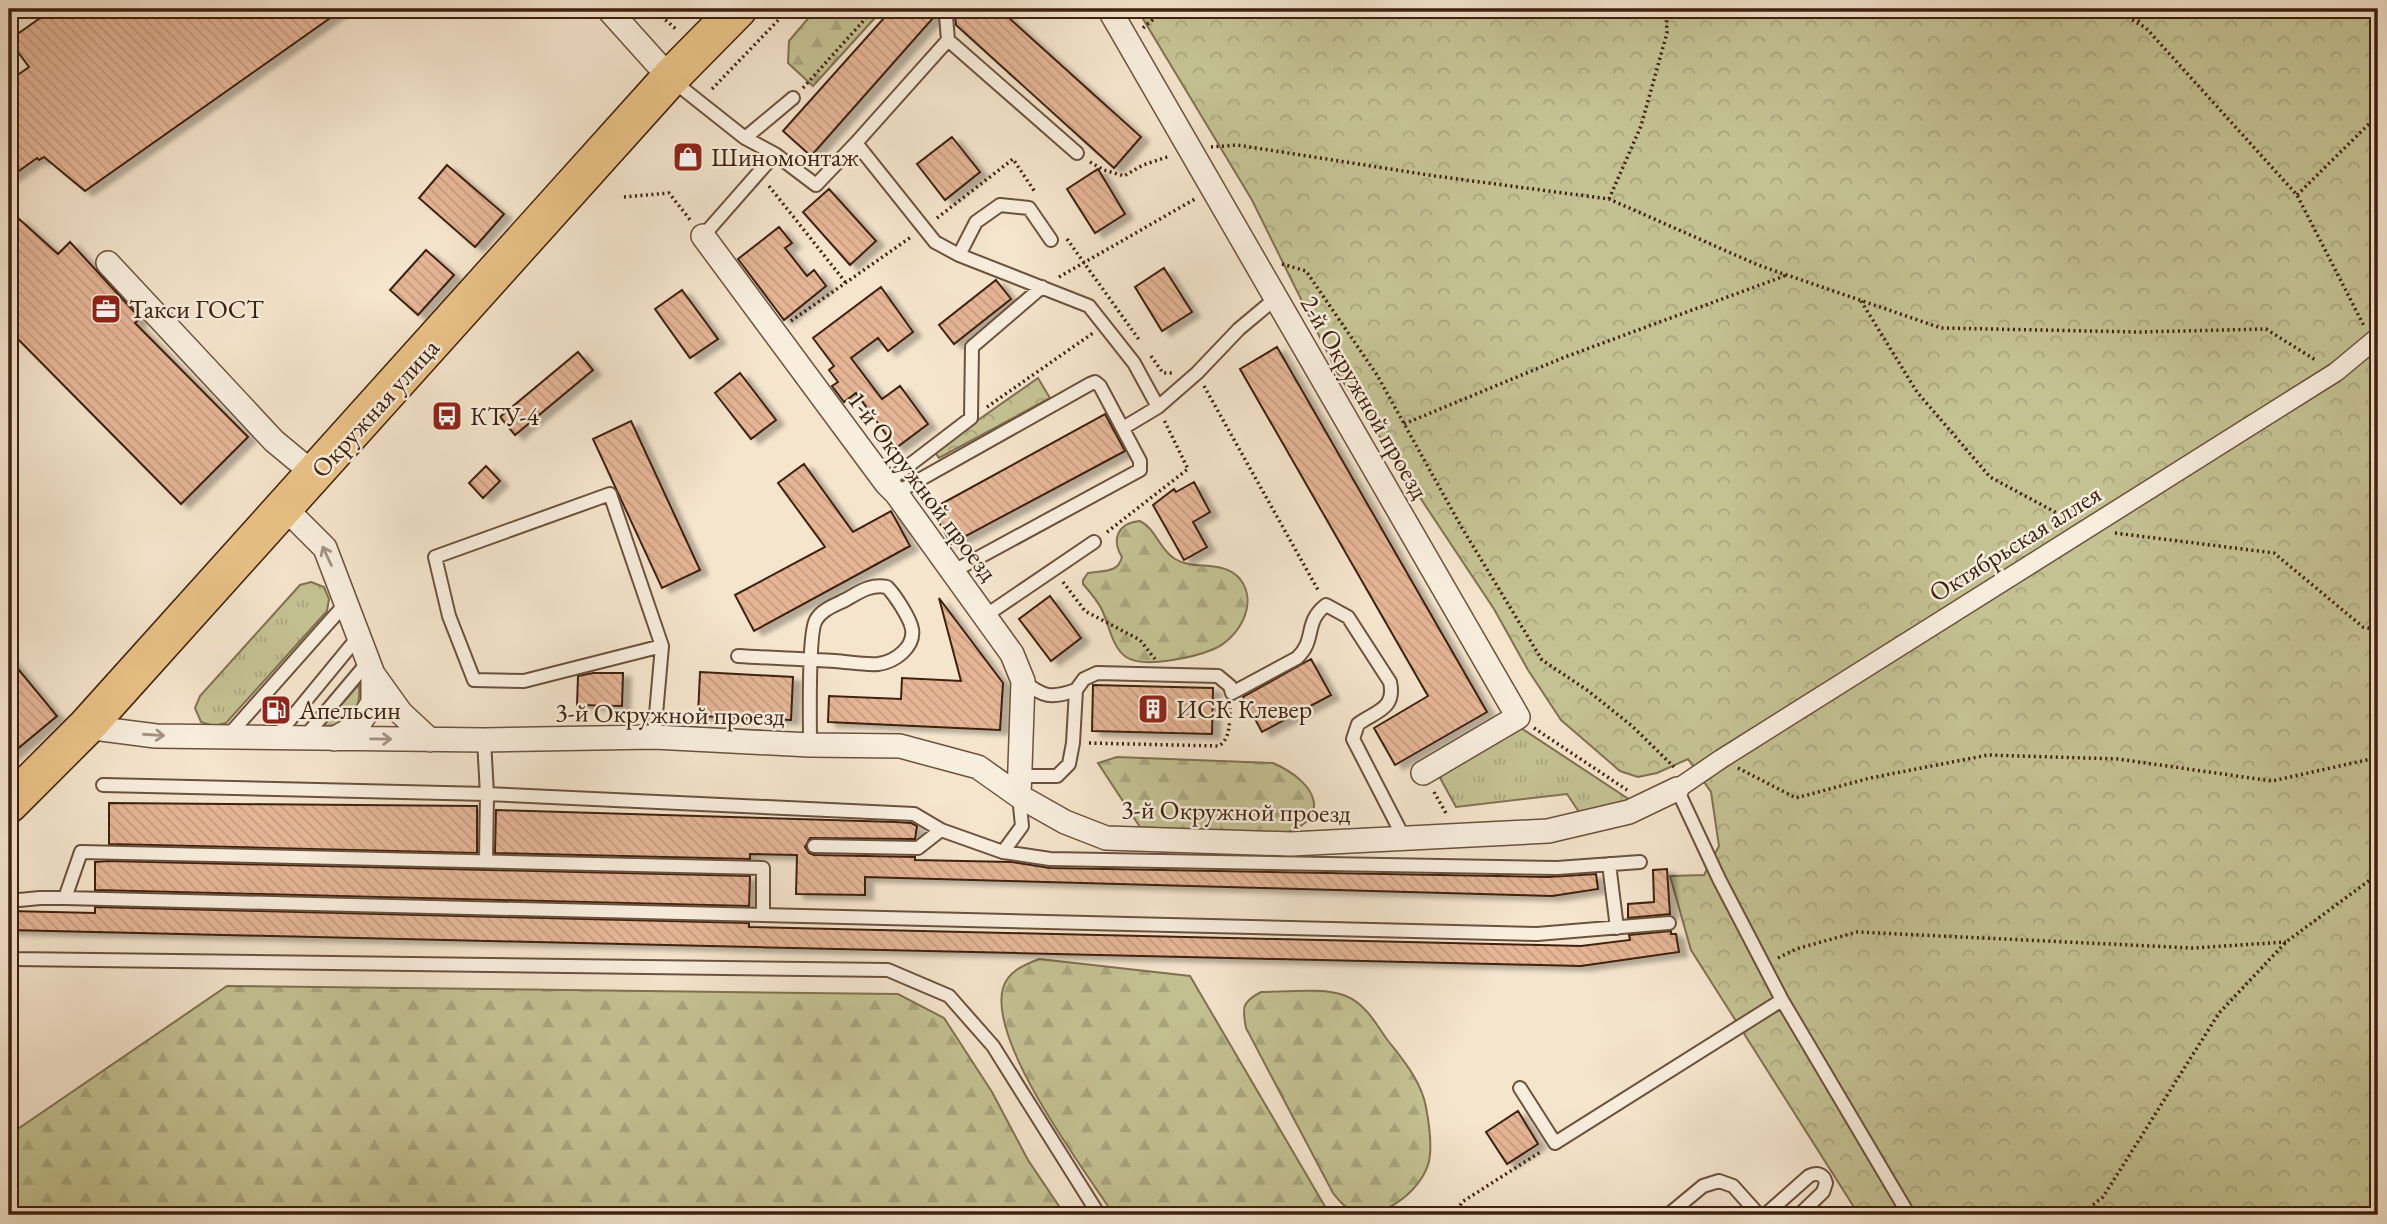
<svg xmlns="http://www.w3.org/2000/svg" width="2387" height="1224" font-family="'EB Garamond',serif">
<defs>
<pattern id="grass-tufts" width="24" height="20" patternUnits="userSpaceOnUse" patternTransform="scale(1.75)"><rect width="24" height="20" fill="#c4c293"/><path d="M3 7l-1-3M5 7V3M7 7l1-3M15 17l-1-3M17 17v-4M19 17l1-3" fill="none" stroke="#a9a67e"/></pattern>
<pattern id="forest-firs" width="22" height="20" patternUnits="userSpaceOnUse" patternTransform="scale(1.75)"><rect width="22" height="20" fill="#c4c293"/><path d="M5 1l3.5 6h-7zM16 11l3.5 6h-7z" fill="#a9a67e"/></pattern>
<pattern id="park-crowns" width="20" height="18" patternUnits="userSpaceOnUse" patternTransform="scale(1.75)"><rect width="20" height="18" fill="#c4c293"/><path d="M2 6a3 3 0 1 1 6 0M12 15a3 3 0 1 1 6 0" fill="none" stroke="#a9a67e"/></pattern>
<pattern id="building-back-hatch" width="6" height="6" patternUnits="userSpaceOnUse" patternTransform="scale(1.75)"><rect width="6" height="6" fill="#e5b596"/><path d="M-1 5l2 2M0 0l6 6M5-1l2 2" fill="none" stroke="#c69b80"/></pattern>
<filter id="shadow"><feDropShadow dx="8" dy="4.5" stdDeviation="2" flood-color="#0004"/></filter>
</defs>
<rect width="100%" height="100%" fill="#f5e5cd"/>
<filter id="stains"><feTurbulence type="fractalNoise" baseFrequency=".00286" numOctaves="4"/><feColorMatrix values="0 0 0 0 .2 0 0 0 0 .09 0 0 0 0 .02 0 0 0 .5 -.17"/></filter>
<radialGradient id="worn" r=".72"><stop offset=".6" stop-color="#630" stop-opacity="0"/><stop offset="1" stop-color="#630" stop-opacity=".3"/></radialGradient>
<path fill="url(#grass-tufts)" stroke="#817150" stroke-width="2" d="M311,582l13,5 5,12 -2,12 -101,112 -12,3 -13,-4 -6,-14 5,-12 100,-111z
M359,684c2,31 -6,39 -37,43z
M1518,726l115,76 -54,10 -12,-18 -111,13 -18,-33z"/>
<path fill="url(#forest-firs)" stroke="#817150" stroke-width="2" d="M816,9h67l-70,77 -25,-23 1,-22z
M1140,521c16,8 19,28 35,38 20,12 48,0 65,20 19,24 -1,59 -26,70 -19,8 -70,20 -88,8 -14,-10 -17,-32 -24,-47 -4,-9 -12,-18 -19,-26v-4l5,-7c14,-3 30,1 34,-16 -11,-18 -4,-34 18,-36z
M1117,757l156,6c46,20 62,59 2,73l-135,-9 -42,-64z
M1039,959l151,17 140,239h-216c-31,-47 -126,-173 -111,-227 5,-17 21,-23 36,-29z
M227,986l671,8 46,24 48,74 36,68 37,55h-1056v-80z
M1261,992c24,0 64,-5 85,4 19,8 29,26 40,42 16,21 35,42 40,69 3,16 7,42 2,58 -10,29 -49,59 -80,43 -6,-3 -11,-10 -15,-15l-87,-165c-4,-21 -4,-26 15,-36z"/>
<path fill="url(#park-crowns)" stroke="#817150" stroke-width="2" d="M1137,9h1241v1206h-519l-168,-265 -21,-74 34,-1 15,-29 -8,-54 -23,-33 -31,14 -19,4 -18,-6 -59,-51 -33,-50 -34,-61 -156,-235 -86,-174z
M1038,378l12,20 -111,60 -5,-7z"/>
<path fill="url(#building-back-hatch)" stroke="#3e200d" stroke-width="2" filter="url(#shadow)" d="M53,9h290l-258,182 -41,-34 -5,3 -2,-2 -28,20v-97l20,-14 -20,-27z
M892,9h49l-130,147 -28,-25z
M951,9h48l142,128 -27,31 -158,-143 -1,-10z
M952,137l28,35 -35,28 -28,-36z
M447,165l57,49 -29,33 -56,-49z
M1098,169l27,45 -30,19 -28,-44z
M829,189l47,52 -26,24 -47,-53z
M18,218l40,36 12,-12 70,76 -5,5 113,114 -67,67 -172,-174v-102z
M779,227l13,16 -7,5 22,28 7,-6 12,16 -42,34 -46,-61z
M426,250l28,25 -36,40 -28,-25z
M1164,268l28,44 -30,19 -27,-44z
M996,280l15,19 -57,45 -15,-19z
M881,287l32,45 -25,19 -10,-13 -27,20 31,41 18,-13 28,38 -32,24 -40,-55 -12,9 -12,-16 6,-4 -9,-12 5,-4 -21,-28z
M682,290l36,49 -28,19 -35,-49z
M1277,347l210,365 -92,53 -21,-37 54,-32 -188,-327z
M578,352l15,18 -78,65 -15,-18z
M740,373l36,47 -25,19 -36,-46z
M1105,414l20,37 -174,93 -19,-35z
M631,421l69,149 -38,18 -69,-149z
M804,464l49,68 38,-21 19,35 -156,85 -19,-36 90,-48 -47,-64z
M486,466l14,15 -17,17 -14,-15z
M1194,482l16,30 -17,10 14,25 -23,13 -31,-55 21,-16 2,3z
M1050,596l31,42 -30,23 -32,-42z
M939,598l64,85 -3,47 -172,-8 1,-26 72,3 1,-21 59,3z
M9,658l48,58 -48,40z
M1311,659l20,36 -69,37 -19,-35z
M700,672l93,5 -2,43 -93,-4z
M593,673h30l-1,33 -45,-1 1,-29z
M1093,685l120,3 -1,46 -120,-3z
M109,803l368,3v47l-368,-9z
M496,810l400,12 15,1 6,3 -2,13 -105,-1 -5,9 4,6 5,2 101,2v3l97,2 38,6 498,9 48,-3 2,15 -46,7 -687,-19v18l-69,-1 1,-39 -47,-1v5l-255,-6z
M109,861l641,15 -1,30 -654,-16v-28z
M1667,869l3,45 -42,4v-14l26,-2 -1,-32z
M95,907l654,16v4l832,19 49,-6 -1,-5 42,-4v3h5l3,18 -98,14 -1572,-36v-19l86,2z
M1518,1111l20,33 -31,20 -21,-32z"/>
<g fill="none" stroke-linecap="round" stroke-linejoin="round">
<g stroke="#6c513d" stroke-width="16">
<path id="service" d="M946,16l2,24
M673,81l72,57 30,16 41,31 40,-42 79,99 24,13 130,51 45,57 24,44
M745,138l48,-40
M856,143l92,-103 129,113
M703,236l72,-82
M959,255l17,-33 24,-17 29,3 22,32
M1123,428l35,-21 39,-34 42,-44 37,-31
M886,483l85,-65 1,-71 70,-60
M896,493l194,-109 5,-2 5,4 40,75v9l-188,102
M985,616l109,-74
M738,656c32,2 65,3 97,5 14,1 29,4 43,3 17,-2 37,-17 34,-35 -2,-11 -17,-34 -25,-42 -16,-3 -26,4 -40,12 -11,6 -25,10 -31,21 -8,13 -6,105 -6,125
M1023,681c20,16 28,18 53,9
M227,737l119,-134
M654,737l8,-91 -52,-152 -175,63 14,59 25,64 50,1 138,-35
M275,738l83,-101
M304,738l64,-76
M484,740l3,54 -1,66
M1019,776h38l12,-12 4,-21 3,-53 8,-11 13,-6 121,3 12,10 2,7 65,-35c20,-19 6,-35 29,-53l22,12 42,65c6,27 -14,29 -32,42l-5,15 51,99
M103,785l384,9 427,20 27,16
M1677,789l42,90 63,121 127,215
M814,846l104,2 23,-18 62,22 47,7 507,9 83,-6
M1003,852l19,-26 -3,-30
M1609,864l8,64
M65,898l16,-46 682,16v47
M9,901l31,-3h25l1472,36 132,-11
M9,952l4,7 875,11 61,26 44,50 106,169
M1520,1088l35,55 227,-143
M1668,1215l35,-29 16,-5 14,5 26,29
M1765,1215l44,-39c8,-4 15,-2 17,7l-3,9 -24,23"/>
</g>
<g stroke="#6c513d" stroke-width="21">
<path id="pedestrian" d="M1677,789l44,-30 615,-387 42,-35"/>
</g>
<g stroke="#6c513d" stroke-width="26">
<path id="minor" d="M608,9l62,69
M1109,9l409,708 -95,56
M703,236l183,247 10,10 116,161 11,27 -4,115
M108,263l166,178 41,34
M285,508l40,40 48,126 28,39 29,27
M86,727l70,9 328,4 170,-3 156,8 90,1 78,21 41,29 46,26 41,16 185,6 257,-13 81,-19 48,-23
M334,739l24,-14 15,-22v-29"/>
</g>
<g stroke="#3e200d" stroke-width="40">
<path id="primary" d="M9,804l77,-77 584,-649 68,-69"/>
</g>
<path stroke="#3e200d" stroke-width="3.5" stroke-dasharray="2 3.5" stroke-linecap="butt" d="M653,9l24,21
M2113,9l33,19 151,167 67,131
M2126,9l16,15
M1143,28l22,-19
M803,88l71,-79
M712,89l77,-80
M1211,147l26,-2 198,31 174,23 149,66 183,63 199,4 126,-3 51,32
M1090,162l14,8 20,6 19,-11 27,-9
M769,186l77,97
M2297,195l81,-80
M624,197l45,-4 22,28
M1609,199l32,-73 26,-93 -1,-24
M937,218l76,-59 22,33
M1067,239l73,102
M1282,264l24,7 71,104 85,153 80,132 45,30 45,36 42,41
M1059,277l136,-78
M1861,301l56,91 73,85 78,42
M791,321l120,-84
M1151,356l12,17h10
M1204,386l114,204
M987,407l106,-74
M1404,424l161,-67 222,-82
M1107,532l81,-63 -24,-49
M2115,533l159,20 89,74 15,3
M1063,582l22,29 55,29 15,19
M1534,728l93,62
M1089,743l130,3c12,-8 10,-24 11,-38
M1738,768l58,30 74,-20 118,-23 130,4 154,22 99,-22h7
M1434,792l13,23
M1778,958l18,-9 61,-17 336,16 93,-6
M1455,1215l7,-13 80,-51
M2080,1215l23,-18 116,-184 67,-71 92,-68"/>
<use href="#service" stroke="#f8eede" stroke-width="12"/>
<use href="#pedestrian" stroke="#f8eede" stroke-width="18"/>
<use href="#minor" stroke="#f8eede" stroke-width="23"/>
<use href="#primary" stroke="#eac286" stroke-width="37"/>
</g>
<defs><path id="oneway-shaft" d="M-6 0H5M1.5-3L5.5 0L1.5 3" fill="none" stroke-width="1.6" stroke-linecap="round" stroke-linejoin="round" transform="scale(1.75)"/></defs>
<g stroke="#a49180">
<use href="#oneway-shaft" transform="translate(327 556) rotate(-115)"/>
<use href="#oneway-shaft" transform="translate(154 735) rotate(4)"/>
<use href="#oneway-shaft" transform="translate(381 739) rotate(1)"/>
</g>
<defs>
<g id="shop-square" transform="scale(1.575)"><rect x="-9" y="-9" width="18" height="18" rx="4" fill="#8f2418" stroke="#f8eede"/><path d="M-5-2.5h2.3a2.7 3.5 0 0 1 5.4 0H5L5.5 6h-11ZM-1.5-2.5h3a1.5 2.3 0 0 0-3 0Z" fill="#fff"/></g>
<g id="office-square" transform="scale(1.575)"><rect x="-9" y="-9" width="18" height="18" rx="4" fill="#8f2418" stroke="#f8eede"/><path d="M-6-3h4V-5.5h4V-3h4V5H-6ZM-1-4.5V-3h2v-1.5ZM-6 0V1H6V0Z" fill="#fff"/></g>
<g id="bus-square" transform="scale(1.575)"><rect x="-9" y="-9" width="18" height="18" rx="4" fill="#8f2418" stroke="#f8eede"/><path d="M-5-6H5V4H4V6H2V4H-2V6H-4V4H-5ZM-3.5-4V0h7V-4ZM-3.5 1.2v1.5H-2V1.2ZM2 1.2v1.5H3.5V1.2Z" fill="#fff"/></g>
<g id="building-square" transform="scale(1.575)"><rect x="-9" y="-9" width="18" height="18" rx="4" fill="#8f2418" stroke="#f8eede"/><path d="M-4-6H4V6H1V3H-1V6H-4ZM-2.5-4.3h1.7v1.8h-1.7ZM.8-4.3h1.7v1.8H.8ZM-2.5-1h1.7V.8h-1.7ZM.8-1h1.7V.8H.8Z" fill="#fff"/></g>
<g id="fuel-square" transform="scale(1.575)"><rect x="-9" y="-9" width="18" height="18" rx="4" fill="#8f2418" stroke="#f8eede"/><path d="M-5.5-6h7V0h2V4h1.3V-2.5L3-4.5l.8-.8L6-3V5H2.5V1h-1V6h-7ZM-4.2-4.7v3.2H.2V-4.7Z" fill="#fff"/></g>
</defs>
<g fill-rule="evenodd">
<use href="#shop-square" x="688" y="157"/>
<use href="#office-square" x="106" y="309"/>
<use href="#bus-square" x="447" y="416"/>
<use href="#building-square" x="1153" y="709"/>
<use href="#fuel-square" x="276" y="710"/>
</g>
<g text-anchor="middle" stroke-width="5" stroke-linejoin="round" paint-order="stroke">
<g font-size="26" fill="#3e200d" stroke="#f8eede" text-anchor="start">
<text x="711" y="166">Шиномонтаж</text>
<text x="129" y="318">Такси ГОСТ</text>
<text x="470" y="425">КТУ-4</text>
<text x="1176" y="718">ИСК Клевер</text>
<text x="299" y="719">Апельсин</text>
</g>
<g font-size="26" fill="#3e200d" stroke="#f8eede">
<text transform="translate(1365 397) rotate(60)" y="9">2-й Окружной проезд</text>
<text transform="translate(375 408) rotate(-48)" y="9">Окружная улица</text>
<text transform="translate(923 486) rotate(53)" y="9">1-й Окружной проезд</text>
<text transform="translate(2015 543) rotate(-32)" y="9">Октябрьская аллея</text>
<text transform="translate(670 714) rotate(1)" y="9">3-й Окружной проезд</text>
<text transform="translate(1236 811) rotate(1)" y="9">3-й Окружной проезд</text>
</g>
</g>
<rect width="2387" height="1224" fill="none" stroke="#f5e5cd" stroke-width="35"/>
<rect x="10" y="10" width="2366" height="1203" fill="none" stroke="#3e200d" stroke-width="3.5"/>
<rect x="18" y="18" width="2352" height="1189" fill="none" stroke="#3e200d" stroke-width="2"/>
<rect width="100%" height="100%" filter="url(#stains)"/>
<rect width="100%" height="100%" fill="url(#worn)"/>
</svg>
